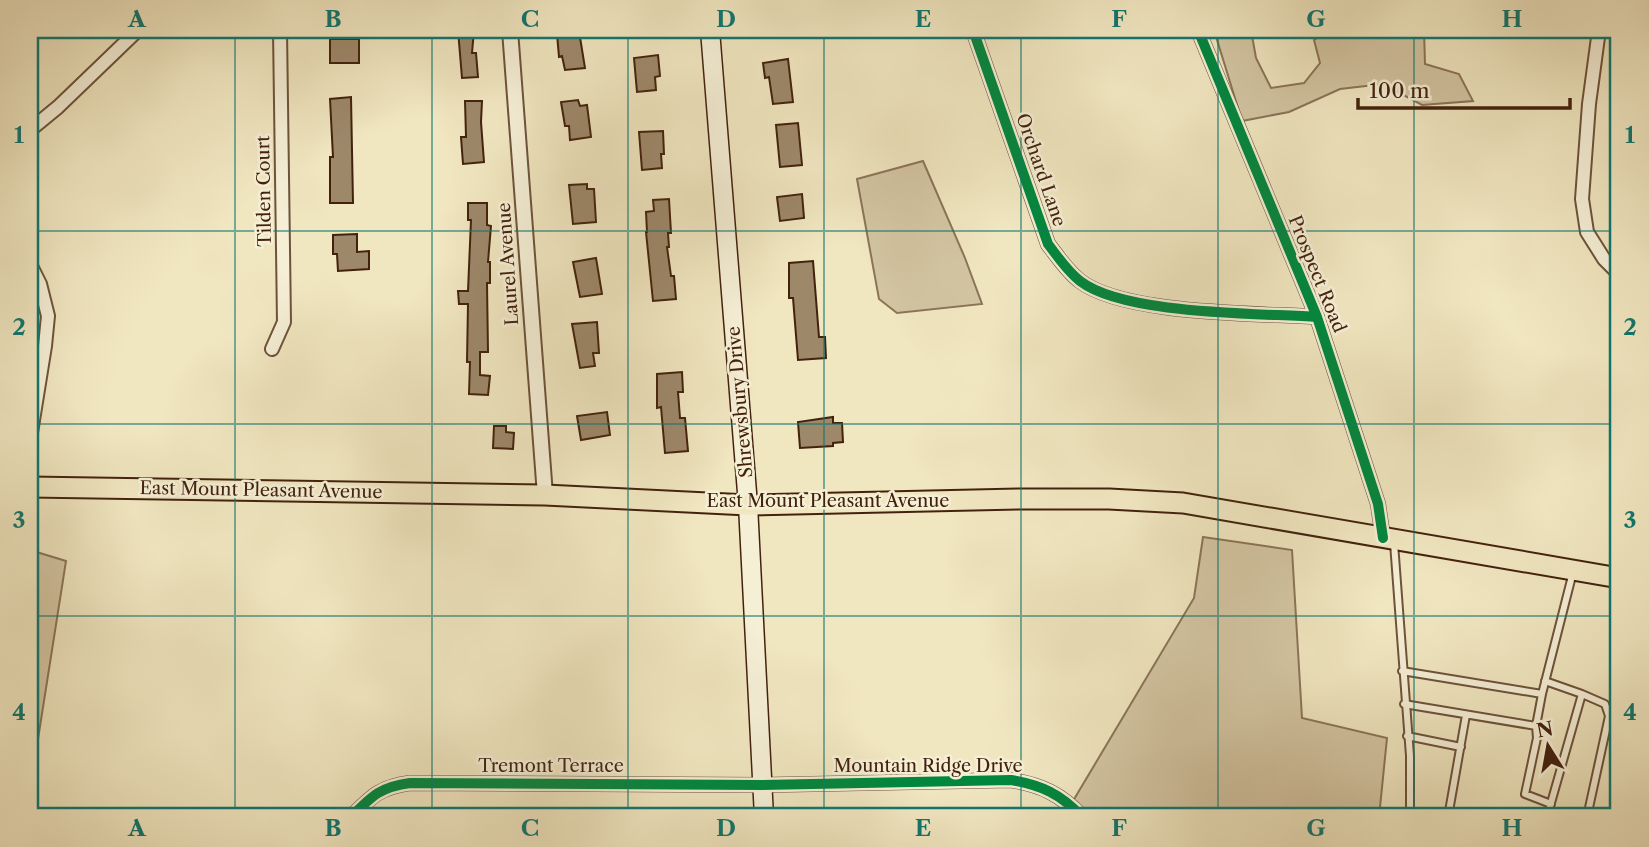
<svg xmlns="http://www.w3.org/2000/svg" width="1649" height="847" font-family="'Libre Caslon Text',serif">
<rect width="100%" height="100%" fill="#f0e6c0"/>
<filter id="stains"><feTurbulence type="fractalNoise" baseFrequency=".00286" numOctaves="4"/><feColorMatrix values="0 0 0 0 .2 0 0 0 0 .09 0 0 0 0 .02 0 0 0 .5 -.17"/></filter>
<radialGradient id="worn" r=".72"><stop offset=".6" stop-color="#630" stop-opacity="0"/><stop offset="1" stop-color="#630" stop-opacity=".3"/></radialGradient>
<path fill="#d3c5a2" stroke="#8b7458" stroke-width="2" d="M1214,30h37l5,28 15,30 33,-5 16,-20 -6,-23 17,-10h93l1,34 34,10 14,27 -51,4 -39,-21 -43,5 -51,23 -47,9z
M923,161l42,97 17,46 -85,9 -18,-14 -22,-120z
M1203,537l89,13 10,168 85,20 -8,79h-295l-11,-16 121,-203z
M30,550l36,11 -36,229z"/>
<path fill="#9d886a" stroke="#43220d" stroke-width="2" d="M458,30h16l-2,23h4l2,24 -16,1z
M579,31l6,37 -20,2 -3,-14 -3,1 -2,-23z
M330,39h29v24h-29z
M658,55l2,21 -5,1 1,13 -19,2 -3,-34z
M788,59l5,43 -20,2 -4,-27 -4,1 -2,-15z
M351,97l2,106h-23v-46h3l-3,-58z
M578,100l2,6 7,-1 4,32 -21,3 -1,-14h-4l-4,-24z
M465,101h17l-1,21 3,40 -21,2 -2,-27h5z
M798,123l4,42 -22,2 -4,-42z
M663,131l1,23h-3l1,14 -20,2 -3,-38z
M587,184v5h7l2,33 -23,2 -4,-39z
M802,194l2,24 -24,3 -3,-24z
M669,199l2,34h-3l1,14h-2l4,29h3l2,23 -23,2 -7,-69h1l-1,-20 8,-1 -1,-11z
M468,203h19v22l4,1 -3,36h2v21h-3l1,69h-8v23l10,1 -2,19 -19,-1 1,-32h-3l1,-58h-9l-1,-13h10l3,-71h-3z
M357,234v18l12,-1v18l-31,2 -1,-17h-4v-19z
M596,258l6,36 -22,3 -7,-35z
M813,261l6,76h6l1,21 -28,2 -5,-62h-4v-35z
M597,322l2,31h-6l2,13 -15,2 -8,-44z
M682,372l1,20h-5l2,26h5l3,33 -23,2 -4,-46 -4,1v-34z
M607,412l3,23 -29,5 -4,-24z
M833,417v6h9l1,19 -10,1v3l-33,2 -2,-26z
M494,426h12v6l8,1 -1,16 -20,-1z"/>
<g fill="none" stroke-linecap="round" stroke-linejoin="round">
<g stroke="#6e533a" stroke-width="10">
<path id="service" d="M1394,543l16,213v61
M1402,671l140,23
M1545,681l37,13 -35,123
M1582,694l23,10 4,12 -22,101
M1404,704l132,22
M1608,710l11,-6
M1407,736l54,11
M1551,804l-26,-10 12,-56 -1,-12 6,-32 31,-122
M1448,817l18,-102"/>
</g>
<g stroke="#6e533a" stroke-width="16">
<path id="minor" d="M973,30l75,214c10,13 19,27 32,37 44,34 179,32 237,36
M1198,30l119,287 61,187 5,34
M1599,30l-10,74 -7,95 5,33 17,27 15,15
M30,130l28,-23 80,-77
M30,264l10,20 8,32 -3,30 -15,93
M272,349l12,-27 -4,-292
M351,817c21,-21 29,-30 59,-34l352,2 249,-5c30,5 50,14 71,37"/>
</g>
<g stroke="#6e533a" stroke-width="18">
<path id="tertiary" d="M510,30l35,465"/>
</g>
<g stroke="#43220d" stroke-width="21">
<path id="secondary" d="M710,30l38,475 16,312"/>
</g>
<g stroke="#43220d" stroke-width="23">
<path id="primary" d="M30,487l515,8 203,10 271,-6h90l74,4 436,75"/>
</g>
<use href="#service" stroke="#f5efd6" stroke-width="6"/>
<use href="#minor" stroke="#f5efd6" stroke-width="12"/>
<use href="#tertiary" stroke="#f5efd6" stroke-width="14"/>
<use href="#secondary" stroke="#f5efd6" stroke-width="18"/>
<use href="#primary" stroke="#f0e6c0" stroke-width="19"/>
<g stroke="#f5efd6" stroke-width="15">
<path id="cycleway" d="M973,30l75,214c10,13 19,27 32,37 44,34 179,32 237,36
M1198,30l119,287 61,187 5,34
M351,817c21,-21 29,-30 59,-34l352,2 249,-5c30,5 50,14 71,37"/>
</g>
<use href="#cycleway" stroke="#00873e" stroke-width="10"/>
</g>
<path fill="none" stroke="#0f766e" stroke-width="2" stroke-opacity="0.55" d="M235,30v787M432,30v787M628,30v787M824,30v787M1021,30v787M1218,30v787M1414,30v787M30,231h1589M30,424h1589M30,616h1589"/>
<g text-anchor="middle" stroke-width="5" stroke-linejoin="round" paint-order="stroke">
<g font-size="18" fill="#43220d" stroke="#f5efd6">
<text transform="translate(1041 170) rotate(71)" y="6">Orchard Lane</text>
<text transform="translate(264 191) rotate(-91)" y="6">Tilden Court</text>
<text transform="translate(508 264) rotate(-94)" y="6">Laurel Avenue</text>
<text transform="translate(1317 274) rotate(68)" y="6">Prospect Road</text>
<text transform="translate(740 402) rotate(-95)" y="6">Shrewsbury Drive</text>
<text transform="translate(261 490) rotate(1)" y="6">East Mount Pleasant Avenue</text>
<text x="828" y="507">East Mount Pleasant Avenue</text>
<text x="551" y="772">Tremont Terrace</text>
<text x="928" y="772">Mountain Ridge Drive</text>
</g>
</g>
<rect width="1649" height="847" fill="none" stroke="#f0e6c0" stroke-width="77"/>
<g transform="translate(1548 746) rotate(349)" stroke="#f5efd6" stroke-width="5" paint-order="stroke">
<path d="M0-5L12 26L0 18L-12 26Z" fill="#43220d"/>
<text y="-10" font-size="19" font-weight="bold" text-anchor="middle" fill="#43220d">N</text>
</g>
<path d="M1358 98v10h212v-10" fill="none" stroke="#43220d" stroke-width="3.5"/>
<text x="1369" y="98" font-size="21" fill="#43220d" stroke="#f5efd6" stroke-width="5" paint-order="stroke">100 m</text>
<rect x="38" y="38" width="1572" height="770" fill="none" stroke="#0f766e" stroke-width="2.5"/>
<g font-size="23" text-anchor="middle" font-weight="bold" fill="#0f766e">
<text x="137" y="27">A</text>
<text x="333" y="27">B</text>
<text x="530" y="27">C</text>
<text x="726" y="27">D</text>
<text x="923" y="27">E</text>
<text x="1119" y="27">F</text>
<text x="1316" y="27">G</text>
<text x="1512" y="27">H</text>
<text x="19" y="143">1</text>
<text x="1630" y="143">1</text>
<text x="19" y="335">2</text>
<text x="1630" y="335">2</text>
<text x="19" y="528">3</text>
<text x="1630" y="528">3</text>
<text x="19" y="720">4</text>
<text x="1630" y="720">4</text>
<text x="137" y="836">A</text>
<text x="333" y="836">B</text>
<text x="530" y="836">C</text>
<text x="726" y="836">D</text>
<text x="923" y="836">E</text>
<text x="1119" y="836">F</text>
<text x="1316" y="836">G</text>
<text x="1512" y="836">H</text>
</g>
<rect width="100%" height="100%" filter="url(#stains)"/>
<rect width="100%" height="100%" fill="url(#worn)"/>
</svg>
